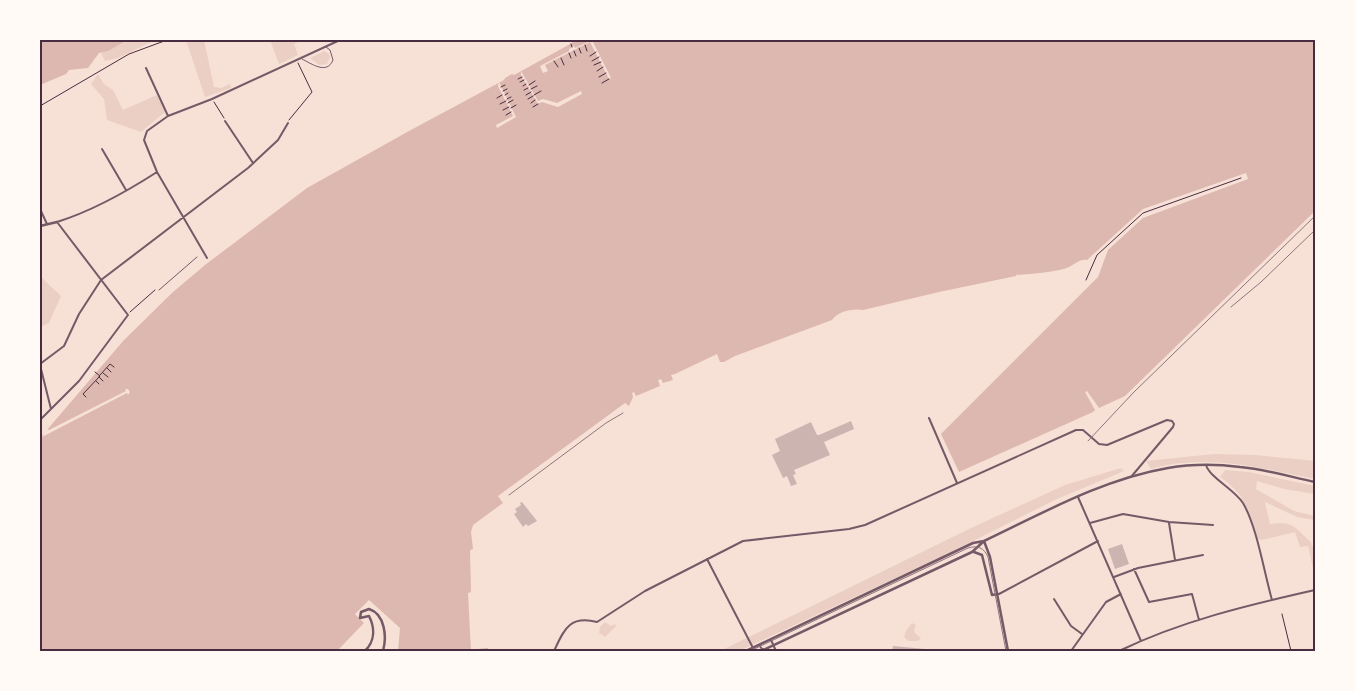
<svg xmlns="http://www.w3.org/2000/svg" width="1355" height="691" font-family="Figtree,sans-serif">
<rect width="100%" height="100%" fill="#f7e1d7"/>
<path fill="#ebcfc5" d="M131,40h24l-37,18 -13,3 -4,-8z
M186,40h18l10,47 7,1 9,-4 1,4 -26,9z
M270,40h32l-8,4 4,11 -19,9z
M324,51l5,3 1,3 -3,7 -8,1 -9,-7z
M98,74l6,10 9,6 10,20 34,-15 8,17 -24,20 -34,-12 -3,-21 -13,-15z
M42,278l19,18 -12,27 -9,4v-48z
M1214,454l42,1 59,6v18c-53,-11 -110,-26 -164,-10l-5,-8z
M1121,468l3,3 -67,28 -116,58 -202,94h-19l251,-123 94,-43z
M1225,470l24,2 66,14v8l-31,-5 -27,-8 -1,8 38,22 21,5v4l-18,-3 -32,-15 5,22c24,-3 24,3 41,18l1,4 3,-1v9l-2,1 2,13h-2l-5,-22 -8,1 -5,-15 -33,8 -4,-1c-9,-28 -12,-44 -38,-62z
M605,622l6,4 4,-2 1,2 -11,11 -6,-4 1,-6z
M912,623l4,2 -2,4 1,4 6,5 -3,3h-10l-4,-4 2,-6z"/>
<path fill="#dcb8b0" d="M40,40h88l-20,11 -9,2 -11,15 -19,2 -3,4 -26,11z
M574,40h741v171l-190,185 -26,12 -12,-17 -2,1 10,18 -2,2 -134,60 -18,-38 157,-157 10,-27 35,-32 105,-39 -2,-6 -103,36 -56,51c-8,-1 -11,4 -18,7 -11,5 -38,7 -51,8l-1,-1 -1,2 -77,16 -76,18c-10,-2 -25,1 -31,10l-97,36 -11,6h-4l-3,-8 -42,20 -4,1 2,5 -10,3 -2,-4 -3,1 2,6 -24,10 -2,-4 -2,1 1,4 -4,9 -4,-3 -127,93 5,7 -30,22 -2,7 2,17 -3,1 1,42 -3,1 3,58h-73l2,-23 -31,-28 -14,14 9,9 -27,28h-297v-213l84,-98 49,-48 32,-27 102,-77 102,-57 95,-51 1,-2 7,-4 2,1 58,-32z"/>
<path fill="#f7e1d7" d="M592,40l19,38 -2,1 -19,-37 -45,23 3,6 -5,2 -3,-7 29,-15v-2l5,-3 1,2z
M521,71l17,30 5,-2 14,4 24,-12 1,3 -24,13 -16,-5 -4,2 -17,-29z
M499,82l17,35 -19,11 -1,-3 17,-9 -15,-30z
M125,389h3l2,3 -2,3 -1,-2 -85,44 5,-8 2,1 77,-39z"/>
<path fill="#ccb4b1" d="M851,421l3,8 -30,13 6,13 -36,15 2,4 -3,1 4,9 -6,2 -4,-10 -4,2 -11,-23 8,-4 -5,-12 36,-17 6,13h2z
M522,502l15,19 -9,5 -2,-2 -3,3 -9,-13 3,-2 -2,-3 6,-4 -1,-2z
M1122,544l7,20 -14,5 -7,-20z
M893,646l43,4v1h-44z
M488,648v3h-11v-2z"/>
<g fill="none" stroke-linecap="round" stroke-linejoin="round">
<path stroke="#4a2c40" stroke-width="1" d="M571,44l1,3
M585,45l2,6
M579,48l2,5
M574,51l2,5
M569,53l2,5
M590,56l6,-4
M561,58l3,7
M554,61l4,6
M592,61l7,-4
M594,65l7,-3
M597,71l6,-4
M599,77l7,-4
M518,79l4,-2
M520,82l4,-2
M602,83l7,-4
M529,85l6,-4
M523,86l3,-2
M501,87l4,-2
M531,89l6,-3
M524,90l4,-2
M503,91l4,-2
M505,95l3,-2
M526,95l5,-3
M534,95l7,-4
M497,98l5,-3
M507,99l4,-2
M528,99l5,-3
M214,102l10,16
M508,103l5,-3
M531,103l4,-3
M500,104l6,-3
M40,106l89,-52 38,-14
M533,107l5,-3
M511,108l5,-3
M503,110l6,-3
M506,115l5,-3
M289,120l23,-28 -14,-29
M1086,280l11,-25 46,-42 98,-35
M130,312l25,-22
M107,368l4,4
M103,373l5,4
M100,375l10,-11 4,3
M99,377l4,4
M96,381l3,3
M86,397l-3,-3 17,-18 -5,-4
M1282,614l9,37"/>
<path stroke="#755966" stroke-width="1" d="M302,59c10,5 25,16 31,1l-3,-10 -4,-3
M159,290l38,-33"/>
<path stroke="#755966" stroke-width="2" d="M146,68l22,48
M225,121l28,42
M102,149l24,41
M40,209l7,15
M207,258l-50,-86 -13,-32 3,-9 21,-15 44,-17 128,-59
M40,364l24,-18 15,-32 22,-34 147,-112 30,-28 10,-17
M40,365l11,44
M929,418l28,65
M40,420l39,-39 49,-66 -71,-93c35,-11 69,-30 100,-50
M1206,465c4,13 27,23 37,38 14,24 21,69 29,97
M1078,497l63,144
M1090,523l33,-9 46,8 44,3
M1169,523l6,37
M707,559l45,87
M1134,569l15,33 43,-8 7,26
M1114,577l24,-9 65,-13
M999,594l99,-53
M1054,599l17,27 11,8
M771,640l5,11
M759,645l3,4 14,2
M554,651c10,-21 15,-36 43,-29l48,-31 98,-50 106,-12 16,-4 211,-95h7l16,14 8,1 60,-25 5,1 2,3 -1,3 -42,50
M1071,651l35,-49 15,-8
M1119,651c62,-30 129,-46 196,-61"/>
<path stroke="#755966" stroke-width="2.5" d="M40,226l17,-4
M984,541l6,16 18,94
M974,552l8,3 10,40 6,-1
M360,618l1,-6 8,-3c16,5 18,28 14,42
M360,618l9,-2c6,12 6,25 -4,35
M746,651l227,-108 11,-2c59,-28 119,-62 184,-73 23,-4 49,-4 72,-1 25,2 51,10 75,15
M761,651l211,-99 11,-10"/>
<path stroke="#8f747c" stroke-width="1" d="M750,651l218,-103c10,-3 16,0 20,9l18,94"/>
<path stroke="#8f747c" stroke-width="1" d="M1231,307l30,-25 54,-52
M1088,441l46,-49 181,-176
M509,495l97,-72 17,-10"/>
</g>
<rect width="1355" height="691" fill="none" stroke="#fffaf5" stroke-width="82"/>
<rect x="41" y="41" width="1273" height="609" fill="none" stroke="#4a2c40" stroke-width="2"/>
</svg>
